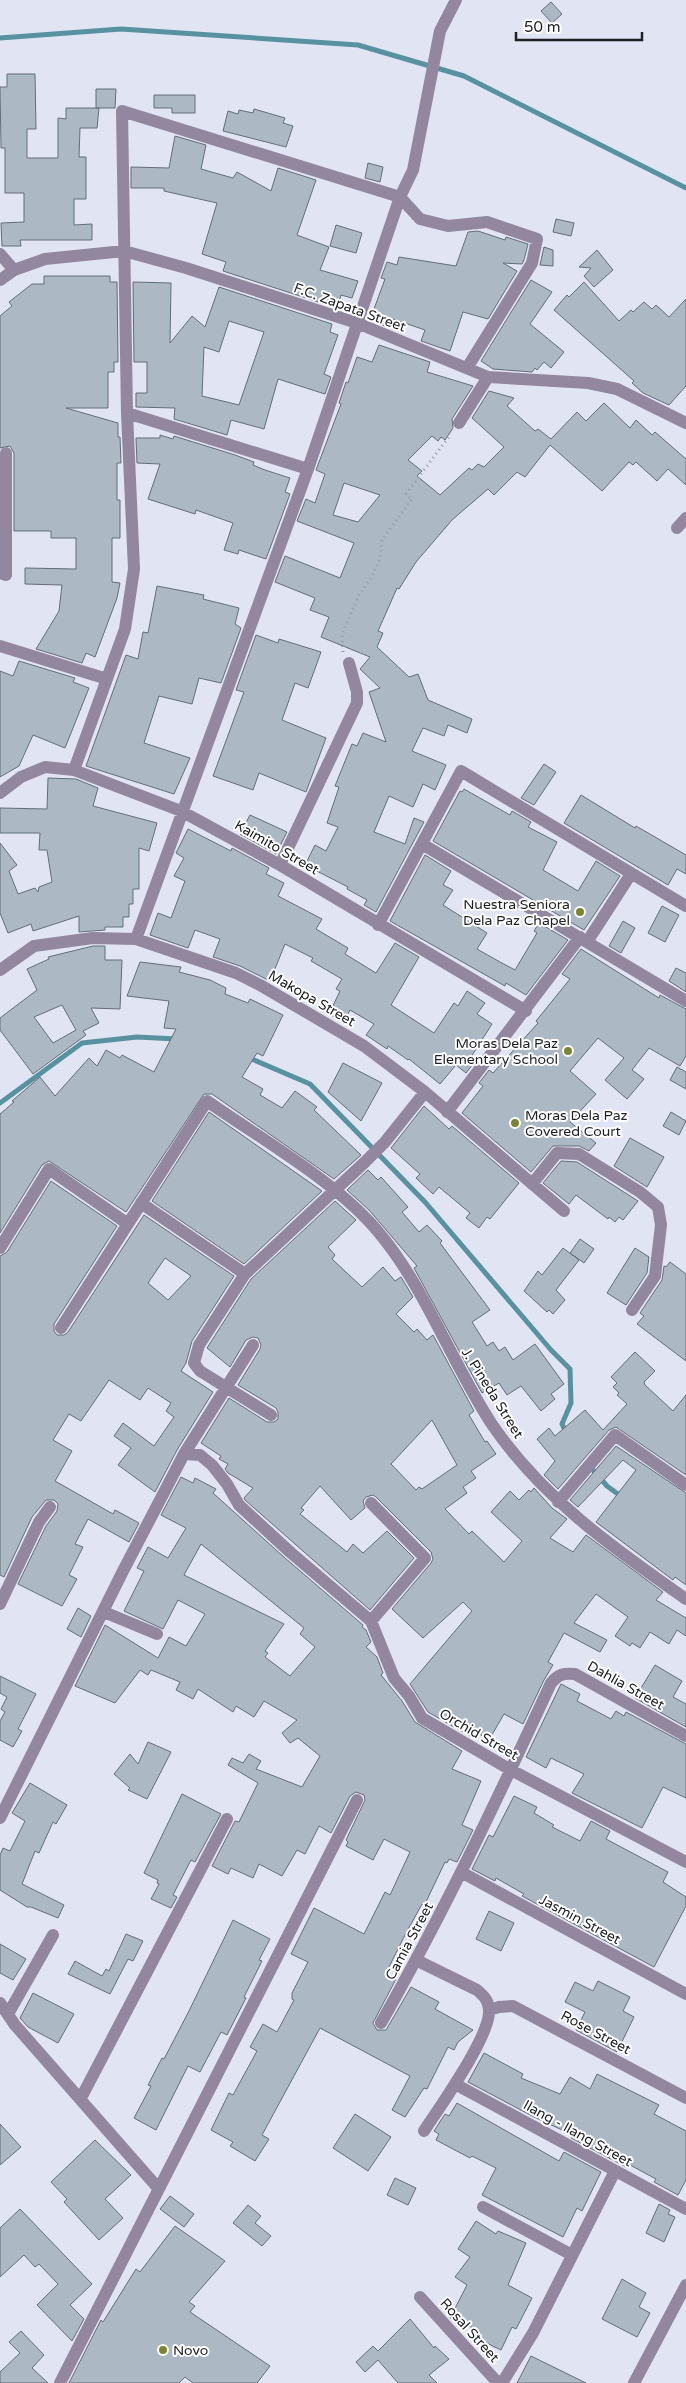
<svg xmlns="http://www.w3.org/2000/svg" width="686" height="2383" font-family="'Varela Round',sans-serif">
<rect width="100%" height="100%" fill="#e1e4f3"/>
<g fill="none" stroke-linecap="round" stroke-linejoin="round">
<path stroke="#5892a0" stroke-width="5" d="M0,38l121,-9 237,16 106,31 222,112
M247,1057l63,27 115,118 126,148 19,19 1,34 -9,21 4,8
M0,1103l82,-60 55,-6 40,2
M593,1470l14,16 15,11"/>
</g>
<path fill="#acb8c3" stroke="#636e77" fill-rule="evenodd" d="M551,2l11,12 -10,9 -11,-12z
M7,74h28l1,55h-9v29h31v-40l8,1v-11h33l-2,20h-17l-1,29h7v42h-12v26l18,-1v16h-72l1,6h-19l-1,-23 23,-1v-29h-19v-45h-4l-1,-61h7z
M96,89h20l-1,19h-19z
M154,95h41v18h-23v-5h-18z
M254,109l31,9 -2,5 10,3 -7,21 -63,-16 5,-20 10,3 1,-4 14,3z
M175,136l31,9 -5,24 32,9 4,-6 34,19 7,-23 38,12 -19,55 32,12 -9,23 38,11 -6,17 -11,-3 -4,13 -114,-37 3,-9 -24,-8 15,-51 -53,-12v-3h-33v-21l38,1z
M368,163l15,4 -3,15 -15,-4z
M556,219l18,4 -3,13 -18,-4z
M336,225l26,8 -6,20 -26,-7z
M478,231l27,9 1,-3 22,7 -4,16 -2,4 -19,-1 14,8 -29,48 -25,-7 -13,39 -29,-10 4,-11 -32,-11 -3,9 -20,-8 15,-41 -4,-1 6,-16 10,3 2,-8 57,9 12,-34z
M544,247l9,3v16l-13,-1z
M597,250l16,20 -19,17 -10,-11 7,-8 -12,-1z
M44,276h66v6h7l1,80h-4v10h-6v36h-42l52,15v14h2l1,26h-4v37h3v38h-8v44l8,1 -3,15 -22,59 -9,-4 -4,10 -46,-14 23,-38 3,-26 -37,-1v-16l51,1v-31h-25v-7h-37v-78l-4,-7 -10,2v-132l12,-10 -3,-4 23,-18h12z
M531,280l21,12 -22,32 34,28 -13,16 -7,-6 -7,8 -2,-2 -3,4 -39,-3 -12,-8z
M133,282l38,1 -1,60 22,-27 13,11 14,-40 113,37 -2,8 8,3 -14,39 7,3 -6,17 -47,-15 -14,50 -33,-9 -4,15 -53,-16 1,-11 -39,-1v-14h11v-31h-13zM229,321l35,11 -25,73 -37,-9 2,-49 15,5z
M584,282l35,39 12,-11 2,2 11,-10 8,7 4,-4 13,12 17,-18v87l-17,19 -26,-12 -11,-10 2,-2 -80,-71 13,-15 2,2z
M379,345l51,17 -3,10 46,14 -21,33 1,9 -8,12 -4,-3 -3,4 -6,-5 -24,24 14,11 -5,5 23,19 29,-27 3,2 6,-6 6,3 20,-20 -32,-29 17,-27 25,7 -7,8 28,25 3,-2 13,10 26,-27 9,9 18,-18 26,25 6,-8 16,15 3,-3 31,27v26l-18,-16 -11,12 -21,-19 -3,3 -4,-3 -27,29 -52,-46 -25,32 -8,-5 -23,23 -6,-6 -36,31 -36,42 -17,27 -2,-1 -19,43 5,2 -6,14 32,30 9,-3 10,26 44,19 -5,14 -19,-8 -4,11 -21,-8 -11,23 34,14 -11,25 -12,-6 -10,23 -24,-11 -15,36 31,12 9,-26 10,4 -48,90 -12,-7 3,-5 -20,-11 1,-2 -41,-21 -1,-3 9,-18 11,6 12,-24 -11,-4 12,-36 -4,-1 17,-42 5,2 6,-13 23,9 -17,-50 11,-4 -20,-19 10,-12 -49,-20 8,-20 -19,-7 5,-12 -40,-16 10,-26 55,22 14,-35 -57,-22 9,-22 9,4 10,-29 -9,-4 25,-66 -2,-1 7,-21 2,1 9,-26 15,5zM344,483l36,12 -22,27 -25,-7z
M160,435l13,4 1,-3 61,19 19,7 -1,3 12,5 25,8 -5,14 5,2 -24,65 -27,-9 -1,4 -14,-4 9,-27 -37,-13 -1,4 -47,-15 12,-35 -23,-1 -1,-25h24z
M157,586l47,9 -1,4 36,9 -4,16 6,4 -20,55 -22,-5 -7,26 -33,-8 -15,47 46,15 -16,36 -88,-28 40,-111 12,4 5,-27 5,1z
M256,635l22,8 1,-4 42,13 -13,36 -13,-5 -13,37 44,18 -20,54 -47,-19 -6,17 -40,-14 31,-84 -8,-2z
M19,661l56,17 -2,4 16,6 -24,60 -32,-13 -14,31 -19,11v-106l13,5z
M544,764l12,8 -22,33 -13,-7z
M48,778l28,1 22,9 -5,18 64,17 -8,28 -10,-3v41h-6v15h-4v13h-6v10h-18v3l-26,2v-16l-46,15 -2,-7 -23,9 -8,-20v-70l17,22 -8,6 9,23 17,-6 3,4 1,-5 13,-5 -5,-32h-8l1,-17h-40v-25l47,1z
M464,789l46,26 2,-4 19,11 -3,5 29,15 -14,28 35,21 18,-30 24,15 -36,54 -151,-89 27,-50 2,1z
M581,795l54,33 1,-2 50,29v19l-9,-5 -9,16 -104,-62z
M250,815l37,17 -11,22 -36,-20z
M188,829l43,22 1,-3 37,20 -3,6 18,9 -6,13 44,23 -6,10 32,19 -3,6 31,19 19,-30 24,14 -28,48 43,28 20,-30 4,3 9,-15 18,12 -8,11 15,10 -21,33 5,3 -10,13 -10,-8 -16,19 -31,-25 -1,1 -20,-14 -1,3 -21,-14 8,-11 -24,-14 -6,12 -15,-8 11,-23 -4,-2 6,-10 -31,-18 2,-3 -28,-14 -15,37 -30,-15 -27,-9 7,-18 -25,-9 -7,18 -38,-13 8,-22 13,5 14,-37 -11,-5 10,-18 -8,-5z
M425,855l26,16 -8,14 10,5 -10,15 44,28 -10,16 23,13 15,8 22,-37 -3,-2 5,-8 29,17 -42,55 -20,-12 -1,3 -115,-65z
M662,906l17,9 -14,27 -17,-9z
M623,921l12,7 -14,25 -12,-7z
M93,946h12v14h17l-2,49 -29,-1 8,15 -16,8 3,4 -53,39 -33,-44v-12l37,-28 -10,-21 22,-10 -1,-2zM62,1005l14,25 -23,13 -19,-26z
M581,949l78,49 1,-3 26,14v47l-6,10 -31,-18 -17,22 12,9 -17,20 -22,-19 19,-22 -26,-20 -28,33 26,23 -26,28 26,21 -7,8 -10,-5h-26l-22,26 -69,-59 21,-27 -4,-3 10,-13 4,3 45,-50 -2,-2 34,-42 -8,-5z
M140,962l41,5 -2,5 31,8 16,8 -1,6 23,9 2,-4 33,16 -20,41 -6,-3 -15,24 21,12 -3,6 22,13 13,-17 22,16 -3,3 47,45 -27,24 -122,-85h-8l-78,118 -77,-51 -7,4 -42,68v-119l14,-12 -2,-1 28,-24 15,19 34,-38 8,8 9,-16 14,8 2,-3 32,17 22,-43 -12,-1 5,-27 -42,-5z
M676,968l10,5v19l-17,-11z
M343,1063l39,20 -21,38 -33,-29z
M677,1067l9,5v17l-16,-9z
M424,1106l25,23 3,-3 67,57 -29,36 -3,-2 -8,11 -13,-10 4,-5 -31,-26 -6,7 -17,-16 4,-4 -29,-26z
M209,1112l113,79 -78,73 -92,-63z
M671,1112l15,9 -7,14 -16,-9z
M630,1138l34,19 -17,30 -33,-21z
M561,1161l16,1 61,39 -15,19 -4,-3 -4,5 -6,-5 -1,2 -32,-24 -7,9 -26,-21z
M368,1170l10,10 3,-3 27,30 -6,5 17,20 8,-7 15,16 -2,2 50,67 -18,12 15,24 6,-4 6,9 6,-4 8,13 22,-16 29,40 -13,10 4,5 -14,12 -20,-25 -14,9 -8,-12 -17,10 -68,-125 3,-2 -48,-56 -22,-20z
M51,1181l66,45 -63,98v7l3,4h7l4,-3 76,-117 90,61 -42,65 -6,22 -5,8 32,21 -36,58 -22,42 -37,-27 13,-17 -17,-12 9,-13 31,23 20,-29 -8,-6 5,-8 -23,-15 -8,12 -31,-20 -28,41 -12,-7 -16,26 19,11 -17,30 58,33 2,-4 24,13 -10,19 -41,-23 -13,25 8,3 -14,28 8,4 -15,27 -44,-22 28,-58 11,-15 1,-7 -4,-4h-8l-14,17 -28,60 -4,-2v-319l7,-4zM165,1258l26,18 -23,24 -20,-17z
M335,1201l21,19 -28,27 7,8 -3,4 30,28 21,-20 12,14 6,-4 12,20 -17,17 18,18 3,-3 10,11 6,-5 41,76 -5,4 16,27 2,-1 9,13 -25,17 5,7 -13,9 4,6 -22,16 24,25 3,-3 32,31 18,-21 -31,-29 19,-21 9,9 10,-10 2,2 3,-4 18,20 15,11 -17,19 23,14 13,-17 77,57 -7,8 30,18v18l-9,-6 -8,14 -19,-12 -10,16 -8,-5 -2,3 -15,-10 13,-19 -32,-23 -22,29 33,17 -7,12 -36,-19 -16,29 5,3 -9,15 -21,44 -19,-10 -15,26 -16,-10 -3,6 -42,-24 -18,-28 62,-73 -9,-9 -40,36 -31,-29 39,-46 2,-4 -2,-7 -55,-55 -3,-2 -7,2 -3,4 2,7 -14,12 -31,-34 -19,22 3,2 -4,4 47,38 6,-8 10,9 24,-22 27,27 -44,52 -125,-110 -1,-2 9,-10 -25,-15 -3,-4 3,-5 -9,-5 2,-3 -20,-13 28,-45 38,24h7l4,-3v-7l-2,-4 -38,-23 22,-36 1,-4 -3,-7 -5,-1 -7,3 -16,27 -23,-19 44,-69zM432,1420l25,45 -35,24 -3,-2 -3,3 -25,-26z
M580,1239l14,10 -10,14 -14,-10z
M563,1248l16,12 -23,30 9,10 -12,14 -4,-4 -2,2 -23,-21 14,-20 4,4z
M635,1248l14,9 -2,16 -21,32 -19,-12z
M670,1262l16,12v87l-49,-37 7,-8 -4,-3 22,-33 2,-14 2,1z
M635,1352l20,19 -11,11 1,3 28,26 13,-16v80l-70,-48 -7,3 -51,59 -14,-14 11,-14 -18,-22 12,-11 6,8 30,-26 18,20 24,-26 -10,-9 2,-2 -6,-6 4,-4 -6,-6z
M616,1446l70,47v92l-11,-8 -2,3 -77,-58 40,-52 -13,-10 -45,47 -8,-7z
M181,1477l12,6 2,-5 21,11 -3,4 72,65 78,67 -1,2 4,3 5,12 -5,5 11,10 6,16 -2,2 21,26 13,21 47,29 -10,18 29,12 -19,44 11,5 -16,32 -8,-3 -2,4 -2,-1 -21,44 -2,-2 -17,31 -17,34 2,1 -2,4 8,5 -23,44 4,7h9l25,-43 28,15 -4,7 38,21 -15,12 -4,8 -6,-3 -21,42 -3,-1 -19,29 -13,-7 18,-34 -90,-48 -58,107 7,4 -14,22 -25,-15 3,-4 -22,-12 18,-37 4,2 24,-44 -7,-4 13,-23 14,8 17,-32 -2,-1v-6l16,-31 -17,-8 23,-46 50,26 21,-42 5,3 20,-43 -26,-13 -11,21 -27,-14 2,-4 -2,-2 19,-40 -1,-5 -8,-3 -6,4 -19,37 -12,-7 -14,28 -8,-4 -15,26 -23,-12 -6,14 -22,-10 -3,6 -16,-8 23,-45 4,1 19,-39 -30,-18 4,-7 11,5 6,-9 12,7 -5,8 46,18 18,-31 -22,-18 -8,5 -8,-10 15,-13 -33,-19 -10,16 -18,-11 -3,6 -35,-23 -5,10 -17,-9 4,-8 -29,-12 -3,5 -8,-5 -25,33 -40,-17 30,-61 53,33 11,-21 17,9 19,-32 -27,-14 -15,29 -39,-18 20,-40 -7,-3 11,-21 20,11 18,-30 -25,-13zM201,1544l103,84 -4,6 15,13 -25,29 -25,-19 3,-4 -3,-2 19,-27 -100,-49z
M78,1608l13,8 -10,21 -14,-8z
M655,1665l27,16 -9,16 13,7v23l-51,-29z
M0,1676l36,18 -18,35 4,2 -9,16 -13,-7v-19l5,-9 -4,-3 6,-12 -7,-4z
M561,1684l19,10 -3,7 34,18 5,-8 8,5 2,-4 60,32v54l-23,-11 -21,41 -70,-35 12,-19 -33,-16 -5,10 -20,-11z
M148,1742l23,10 -24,47 -19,-9 2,-2 -16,-14 16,-20 8,10z
M30,1783l37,22 -11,19 -3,-2 -14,31 -4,-2 -13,33 42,21 -6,13 -27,-11h-4l-27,-17v-35l3,-7 7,3 15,-30 -13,-8z
M182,1794l39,20 -26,48 -4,-2 -18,35 4,2 -6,11 -20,-9 8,-15 -2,-1 1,-3 -14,-7z
M514,1796l23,11 -3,6 20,12 -2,2 28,14 11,-20 19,10 -4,8 62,33 -5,10 23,15v9l-32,61 -132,-71 2,-2 -28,-16 -1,3 -23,-12 17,-34 4,2z
M489,1911l25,12 -13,28 -25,-12z
M233,1920l37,19 -11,21 3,1 -18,36 2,1 -19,37 -6,-3 -21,40 -12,-6 -32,64 -22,-12 17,-32 -3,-1 14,-27 2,1 25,-48z
M126,1934l17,7 -10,20 -5,-2 -18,35 -42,-20 7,-13 27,15 4,-7 3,2z
M0,1944l26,15 -13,21 -13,-7z
M598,1981l32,16 -7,14 11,6 -17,35 -41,-22 9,-18 -20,-10 10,-20 18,9z
M33,1993l41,21 -16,29 -30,-16 -8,-9z
M484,2053l39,21 -2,4 39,16 10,-17 20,12 7,-15 62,31 -5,9 32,17v49l-8,15 -24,-13 2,-3 -26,-14 -2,3 -57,-30 2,-3 -39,-18 -66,-35z
M457,2103l102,58 5,-9 37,20 -19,39 -5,-3 -14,29 -81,-42 14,-27 -24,-12 -2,2 -34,-18 3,-6 -5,-3 11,-17 4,2z
M355,2114l36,23 -23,34 -35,-23z
M0,2124l21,23 -21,18z
M95,2140l36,35 -26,24 18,19 -24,22 -35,-38 3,-3 -16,-17z
M395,2178l21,10 -8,17 -21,-10z
M170,2196l24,18 -10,13 -24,-18z
M659,2204l11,6 -2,4 7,3 -11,25 -18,-9z
M248,2205l13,11 -6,7 16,13 -9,10 -29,-23z
M20,2209l72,75 -22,21 14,14 -12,22 -35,-36 21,-21 -19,-20 -4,3 -11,-12 -24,22v-49z
M476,2221l20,13 2,-3 28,12 -18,42 24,13 -16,31 -4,-2 -11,23 -25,-12 4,-7 -30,-13 17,-33 -12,-8 15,-20 -12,-8z
M175,2226l50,35 -36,41 6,4 -5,6 80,54 -13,17h-64l-8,-6 -6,6h-110l32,-63 2,2 33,-53 4,3z
M622,2279l24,14 -7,14 11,6 -13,24 -35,-18z
M410,2319l24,29 1,-2 14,13 -20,16 8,8h-39l-20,-23 -13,12 -9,-10 17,-16 5,5z
M21,2331l23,24 -12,13 16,15h-48v-11l20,-19 -11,-11z
M531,2356l55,27h-69z"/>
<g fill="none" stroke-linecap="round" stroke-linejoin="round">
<path stroke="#989ba6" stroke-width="3" stroke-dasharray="1 4" stroke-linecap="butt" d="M343,652l-1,-17 17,-40 13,-18 8,-19 2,-18 30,-41 -6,-5 45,-60"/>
<path stroke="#93879f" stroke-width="12" d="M0,254l14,16
M0,280l14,-10 31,-11 79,-8 62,17 171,55 131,54 100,6 29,6 69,34
M127,413l181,56
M459,423l29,-46
M677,528l9,-10
M0,573l6,2v-122
M0,646l107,33
M74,770l51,-141 9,-60 -7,-156 -5,-302 278,86 20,22 28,7 39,-4 50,17 -5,24 -65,105
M0,793l21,-16 24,-10 29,3 107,41 99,54 246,146
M422,844l264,157
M280,865l77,-162v-11l-8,-29
M378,925l83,-154 225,135
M136,939l172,-470 92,-272 13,-27 27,-139 16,-31
M587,942l44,-68
M0,970l34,-24 59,-8 43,1 100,34 24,12 104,61 61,46 139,119
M447,1112l133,-175
M532,1184l25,-31 22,1 61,38 18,15 3,18 -6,51 -23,34
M141,1203l104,71
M0,1248l49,-79 79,55
M61,1328l146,-227c54,38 132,82 173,133 45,54 72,129 111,189 50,74 122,125 195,176
M271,1415l-71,-44 -6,-8 5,-18 46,-71 120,-112 20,-20 40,-50
M184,1454l16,1 12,10 15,19 12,21 51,47 81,69 23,57 15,18 13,22 89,52 175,92
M558,1502l57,-67 71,50
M0,1604l39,-82 11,-15
M104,1612l53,22
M371,1621l54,-63 -54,-55
M0,1818l123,-247 61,-117 69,-109
M461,1872l225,122
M416,1960l61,30c7,6 11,10 12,19 3,25 -50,99 -65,122
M0,2003l15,22 143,163
M489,2010l10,-3 14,-1 173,92
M8,2014l45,-79
M381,2023c63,-111 117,-225 170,-340 8,-9 12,-10 24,-9l111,62
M455,2084l231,125
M81,2098l146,-279
M483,2207l89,48
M420,2297l78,86
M60,2383l297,-583
M502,2383l31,-50 82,-162
M634,2383l52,-98"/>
</g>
<g fill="#7b8531" stroke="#fff" stroke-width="2">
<circle cx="580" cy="912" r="5"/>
<circle cx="568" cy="1051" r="5"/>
<circle cx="515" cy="1123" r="5"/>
<circle cx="163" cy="2350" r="5"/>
</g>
<g text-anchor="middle" stroke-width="4" stroke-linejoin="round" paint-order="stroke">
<g font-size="14" fill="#1f2025" stroke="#fff">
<text transform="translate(350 307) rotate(20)" y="5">F.C. Zapata Street</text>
<text transform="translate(277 847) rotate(30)" y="5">Kaimito Street</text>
<text transform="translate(312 998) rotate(30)" y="5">Makopa Street</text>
<text transform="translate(493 1393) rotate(58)" y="5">J. Pineda Street</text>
<text transform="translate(626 1685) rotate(29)" y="5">Dahlia Street</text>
<text transform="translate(479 1734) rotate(30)" y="5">Orchid Street</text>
<text transform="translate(580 1919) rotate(28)" y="5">Jasmin Street</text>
<text transform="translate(409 1941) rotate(-62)" y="5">Camia Street</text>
<text transform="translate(596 2032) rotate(28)" y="5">Rose Street</text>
<text transform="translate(578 2133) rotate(29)" y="5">Ilang - Ilang Street</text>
<text transform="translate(470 2330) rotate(48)" y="5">Rosal Street</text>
</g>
<g font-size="14" fill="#1f2025" stroke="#fff" text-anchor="end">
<text x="570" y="909">Nuestra Seniora<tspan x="570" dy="16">Dela Paz Chapel</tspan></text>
<text x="558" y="1048">Moras Dela Paz<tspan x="558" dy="16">Elementary School</tspan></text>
<text x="525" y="1120" text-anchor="start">Moras Dela Paz<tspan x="525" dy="16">Covered Court</tspan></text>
<text x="173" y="2355" text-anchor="start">Novo</text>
</g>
</g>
<path d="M516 32v8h126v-8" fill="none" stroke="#1f2025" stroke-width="2.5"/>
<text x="524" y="32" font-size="15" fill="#1f2025" stroke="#ffffff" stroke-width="4" paint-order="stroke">50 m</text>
</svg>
